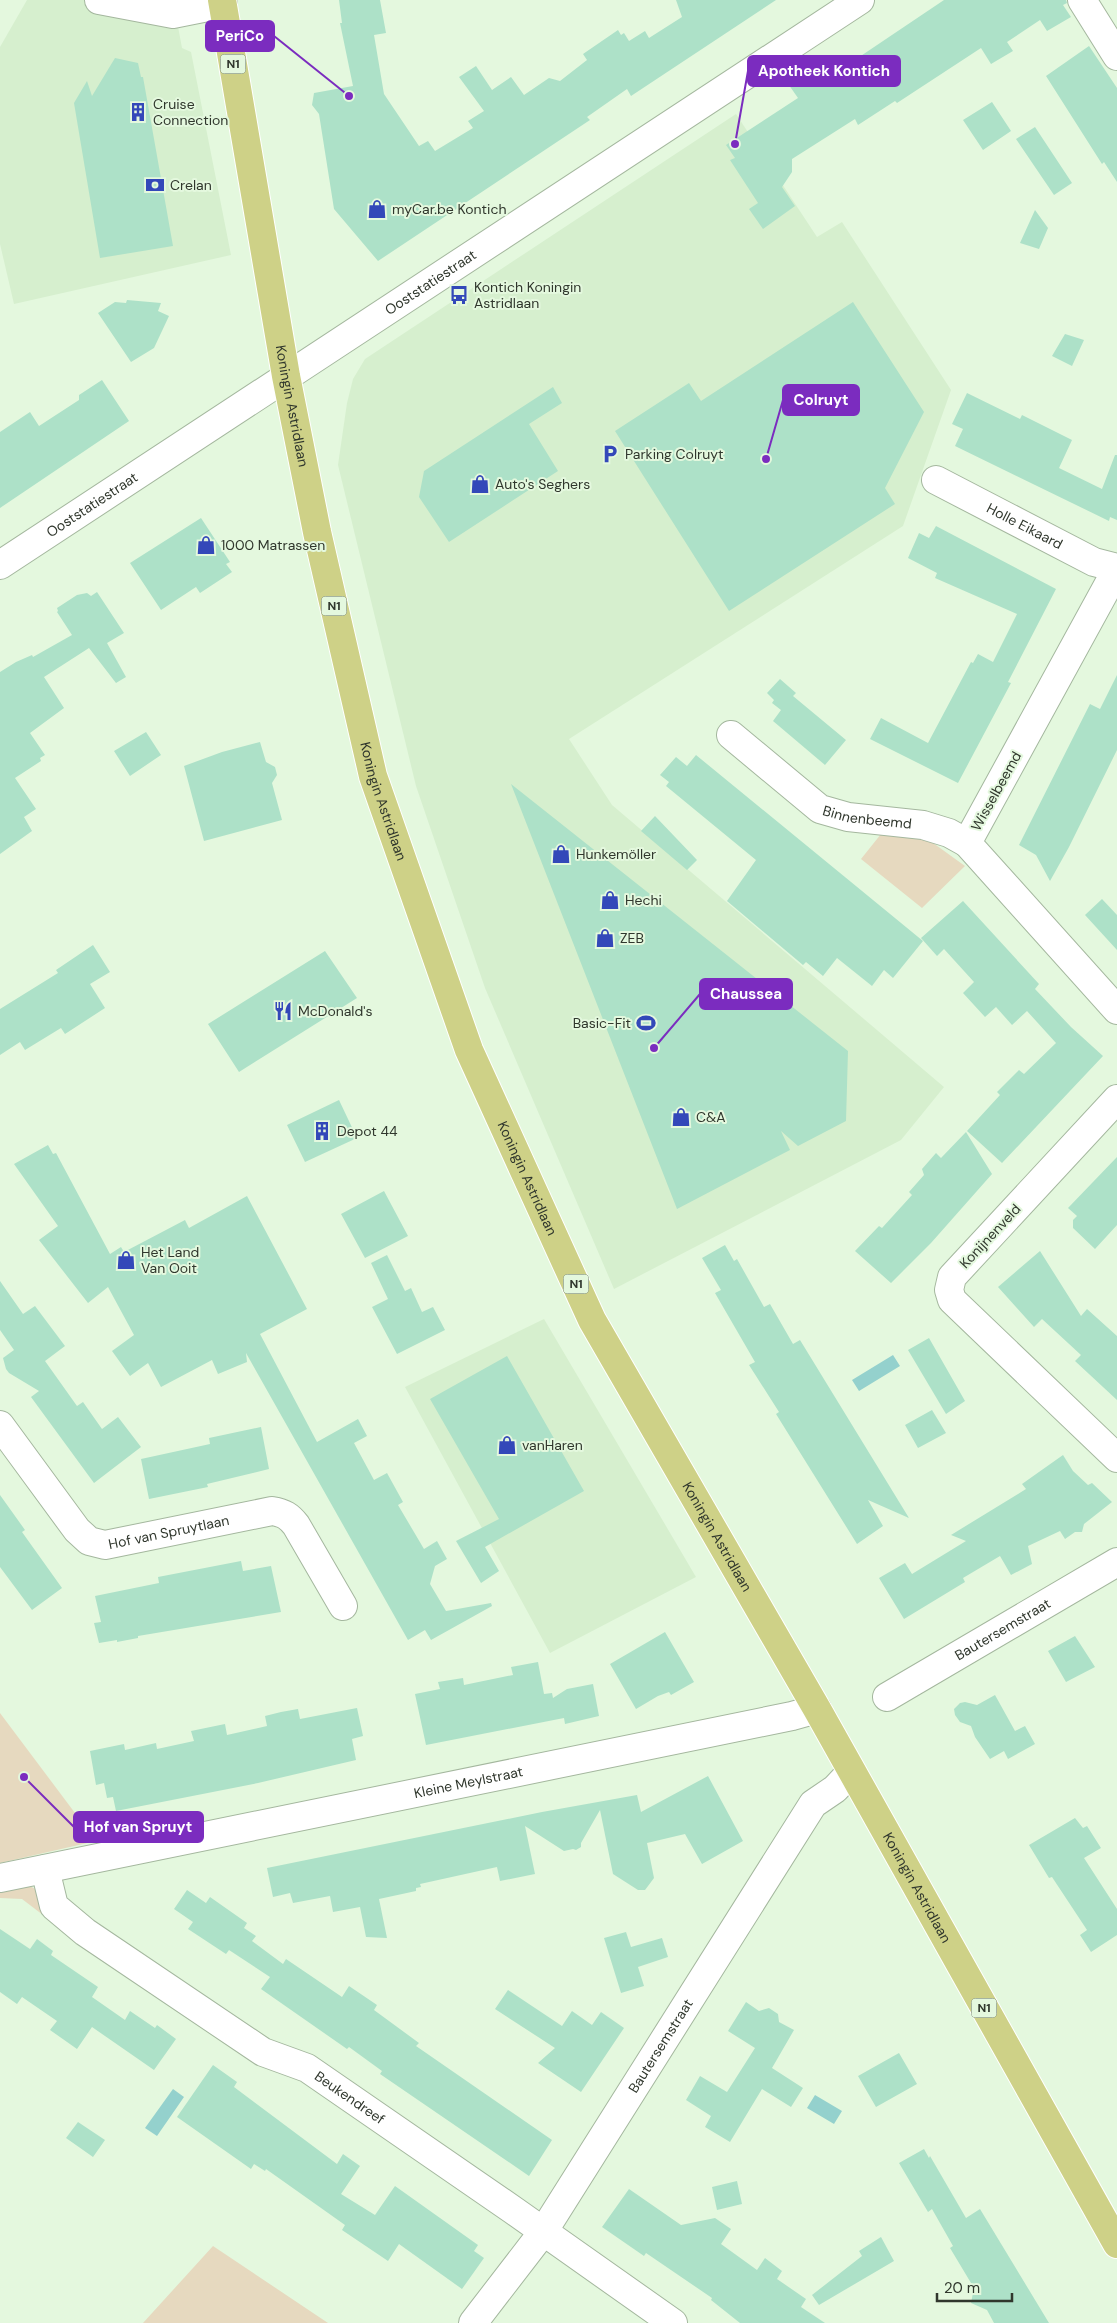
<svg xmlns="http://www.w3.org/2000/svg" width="1117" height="2323" font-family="'DM Sans',sans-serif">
<rect width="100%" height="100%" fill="#e4f8de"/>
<path fill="#d6efce" d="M27,0h146l9,48 9,4 40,203 -217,49 -14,-60v-197z
M736,114l81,123 25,-15 109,168 -48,136 -334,213 43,66 332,282 -43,53 -287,149 -129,-301 -69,-202 -78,-321 9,-62 6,-24 12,-20z
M544,1319l152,258 -146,76 -145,-266z"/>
<path fill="#e6d9bf" d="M881,834l41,1 43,31 -43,42 -61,-49z
M0,1713l96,128 -96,22z
M28,1885l9,5 9,22 -3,3 -21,-16 -22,-1v-11z
M213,2246l115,77h-185z"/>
<path fill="#94d1cd" d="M893,1355l7,11 -41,25 -7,-11z
M173,2089l11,8 -27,39 -12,-8z
M815,2095l27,16 -8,13 -27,-16z"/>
<path fill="#ade1c8" d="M339,0h41l6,33 -12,2 10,59 35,52 9,-5 7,10 38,-23 -5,-7 16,-10 -25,-34 17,-11 16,24 19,-13 13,18 25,-17 11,3 27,-21 -4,-6 35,-24 3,5 3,-2 5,8 16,-10 4,7 33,-21 -6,-17h100l-145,96 -4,-7 -40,28 3,3 -212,141 -44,-52 -15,-95 -7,-9 2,-12 39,-7 -13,-63h2z
M944,0h122l1,3 -4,2 8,12 -24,14 -7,-11 -33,22 6,9 -22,13 -10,-16 -84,55 -2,-2 -37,24 -3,-6 -63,40v13l-10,15 13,19 -32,23 -14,-20 9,-6 -28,-43 5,-2 -9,-13 72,-47 -14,-20 31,-20 13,20z
M1089,46l28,42v94l-13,-20 -2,2 -56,-88z
M115,58l23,5 3,14h2l30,169 -73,12 -26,-155 13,-22 5,15z
M992,102l19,29 -28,19 -20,-30z
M1035,127l37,56 -18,12 -38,-56z
M1035,210l13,18 -9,21 -19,-6z
M127,300l34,3 -3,8 11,5 -15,32 -23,14 -33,-49 17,-11 11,1z
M853,302l71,110 -39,76 10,16 -166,107 -114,-180 74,-48 12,18z
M1065,334l19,6 -12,26 -20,-10z
M102,380l27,41 -129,87v-76l30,-20 9,14 40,-26v-5z
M553,387l9,16 -33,21 29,47 -109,71 -30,-45 5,-26z
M967,393l53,26 2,-4 50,25 -13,28 43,21 13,-34h2v65l-7,-3 -1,4 -154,-75 8,-17 -11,-5z
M201,518l29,44 -4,2 6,8 -32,21 -4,-6 -35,23 -31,-47z
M936,526l120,63 -48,93 3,1 -53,100 -88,-44 11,-21 47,25 43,-81 2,1 5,-9 15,8 24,-48 -82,-36 2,-5 -29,-15 11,-25 10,5z
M97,592l27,41 -17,10 19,34 -10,6 -27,-35 -45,29 20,31 -34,25 15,22 -5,3 1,3 -26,17 21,31 -12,8 8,14 -32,23v-182l16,-10 16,-7 1,2 39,-22 -15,-23 1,-1 -1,-3 20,-13 10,-2 4,3z
M1117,675v75l-48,97 -19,34 -14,-26 -17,-10 71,-141 10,5z
M780,679l16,14 -3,3 53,44 -21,25 -52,-44 8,-11 -9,-7 2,-3 -7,-7z
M146,732l15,23 -31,21 -16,-25z
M260,742l6,20 9,5 2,8 -5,8 10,37 -78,21 -20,-75 38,-14z
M696,755l227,186 -30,37 -9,-8 -12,16 -35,-28 -14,18 -17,-14 -3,3 -76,-64 29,-41 -90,-74 3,-4 -9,-7 16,-18 11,9z
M511,784l337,267 -2,70 -48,25 -17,-15 9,19 -113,59z
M655,816l42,44 -10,10 -46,-39z
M1102,899l15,16v35l-32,-35z
M963,901l76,83 -4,5 36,38 32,29 -101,107 -35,-32 33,-36 -3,-3 22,-22 5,4 32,-31 -29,-32 -15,14 -16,-18 -11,10 -22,-24 11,-11 -30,-33 -7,7 -16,-18z
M93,945l17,27 -20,12 15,24 -40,26 -4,-6 -36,22 -5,-8 -20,13v-46l58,-36 -2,-3z
M325,951l32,47 -118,74 -31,-48z
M339,1100l18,38 -52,24 -18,-37z
M966,1132l26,42 -61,69 -40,40 -36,-32 24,-25 3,2 30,-33 -3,-3 15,-17 -2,-6 14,-16 5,5z
M48,1145l5,9 3,-1 54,101 11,-7 3,5 61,-32 4,8 58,-32 60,113 -47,25 57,108 41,-23 9,17 -13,7 20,37 13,-7 16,29 -5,3 26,44 13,-8 10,18 -12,7 -5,18 16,27 45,-8 1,3 -61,34 -6,-10 -17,10 -162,-287 1,9 -29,12 -6,-14 -51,27 -13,-24 -18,13 -18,-25 22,-16 -26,-48 -20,16 -49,-63 19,-14 -44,-62z
M1117,1157v68l-22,24 -22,-21v-8l4,-4 -9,-8z
M384,1191l24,45 -43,22 -24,-44z
M725,1245l9,16 3,-2 27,48 6,-3 23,40 7,-4 109,178 -41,-18 15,26 -26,18 -81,-130 3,-2 -30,-47 6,-3 -40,-69 6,-3 -19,-32z
M1040,1251l41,65 6,-7 30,27v64l-42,-39 6,-6 -39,-36 -8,8 -36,-40z
M387,1255l18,36 6,-3 11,24 11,-5 12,23 -48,24 -25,-47 16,-8 -17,-36z
M0,1281l23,33 12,-8 30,40 -20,15 32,45 6,-4 19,27 16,-12 23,30 -47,36 -63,-86 8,-6 -30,-18 -3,-4 -3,-11 11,-8 -14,-20z
M929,1338l36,63 -19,13 -38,-64z
M507,1356l77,135 -99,56 14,24 -18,12 -25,-42 43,-22 -69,-120z
M932,1410l14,23 -28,15 -13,-23z
M261,1427l8,42 -62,15 1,3 -59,12 -8,-40 69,-15 -1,-6z
M1063,1455l10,16 15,14 4,-2 20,19 -28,22 -2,8h-7l-10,7 -5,-8 -32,15 4,18 -21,11 -11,-19 -37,22 2,4 -61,37 -25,-41 26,-15 7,11 54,-33 -15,-6 75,-46 -4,-5z
M0,1495l25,35 -3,2 40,56 -30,22 -32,-43z
M241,1561l2,10 28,-5 10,46 -143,24v2l-21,4v-2l-18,3 -5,-20 7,-1 -6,-26 64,-13 -1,-6z
M665,1632l29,50 -23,13 -2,-3 -11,4 -22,13 -26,-45z
M1075,1636l20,31 -29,15 -18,-31z
M538,1662l6,32 8,-1 1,5 14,-9 26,-5 6,32 -34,8 -1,-6 -138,27 -11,-51 25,-5 -2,-7 25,-4 1,7 49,-10 -2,-8z
M995,1695l20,36 10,-5 10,18 -27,15 -4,-8 -14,8 -15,-22 -4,-11 -11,-4 -5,-7 -1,-6 6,-6 5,-1 12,3z
M357,1708l6,28 -11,3 4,21 -98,23 -142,28 -3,-14 -6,1 -3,-15 -8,2 -6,-34 34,-7 1,6 31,-7 1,6 37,-8 -3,-10 34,-7 2,11 40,-9 -2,-10 16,-4 17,-3 2,10z
M708,1776l35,65 -41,23 -17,-30 -38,9 7,35 -9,12h-7l-25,-16 -13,-64 -19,33v4l-5,3 -3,-1 -9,2 -39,-25 10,48 -35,7 -3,-14 -77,17 1,3 -5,1v3l-37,8 8,39 -21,-1 -6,-30 -27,5 -3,-16 -37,7 -3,-10 -17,4 -6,-29 275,-56 95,-17 4,17z
M1075,1818l8,10 4,-2 14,22 -17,10 33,51v26l-26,17 -11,-17 7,-5 -35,-53 -3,1 -20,-33z
M187,1890l19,13 4,-6 37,26 -3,5 12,8 -4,5 31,23 3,-5 56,38 7,-11 28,19 -3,5 45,33 -3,3 136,94 -23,36 -149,-102 2,-3 -33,-24 -2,2 -86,-60 9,-12 -41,-27 -3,4 -38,-25 5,-7 -19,-13z
M0,1929l30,20 7,-10 16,12 -2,4 47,32 -6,10 33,23 5,-9 25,17 2,-3 19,14 -22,31 -62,-43 -15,22 -27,-19 7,-9 -35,-24 -5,7 -17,-12z
M626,1932l5,15 31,-9 6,19 -30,10 6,19 -23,7 -17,-55z
M508,1990l54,36 10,-15 20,14 9,-13 23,16 -43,64 -43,-29 17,-15 -60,-39z
M746,2002l13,9 10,-3 9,6 1,8 15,8 -22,38 31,20 -12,19 -29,-18 -32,53 -25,-15 6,-11 -25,-16 14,-24 27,16 28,-44 -27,-17z
M899,2053l18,31 -41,23 -18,-31z
M213,2065l24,17 -3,5 103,77 6,-10 17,12 -19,28 34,21 20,-29 83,59 -4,6 10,7 -22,31 -63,-45 -11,17 -46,-31 3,-5 -79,-56 -1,2 -11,-7 -3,5 -74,-52z
M78,2122l27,18 -12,17 -27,-19z
M924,2149l5,9 1,-2 36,62 14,-9 69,114h-55l-7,-13 -16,-7 3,-15 -24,-40 3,-2 -21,-37 -4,3 -29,-49z
M737,2181l5,23 -25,6 -5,-23z
M629,2189l52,36 34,-7 16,11 -10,15 36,26 8,-12 17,13 -5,8 29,20 -5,8 24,16h-85l-29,-23 1,-2 -66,-45 -2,3 -42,-29z
M881,2237l13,24 -75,44 -7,-10 50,-39 -3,-5z"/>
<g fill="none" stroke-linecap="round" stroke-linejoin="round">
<g stroke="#a4b79e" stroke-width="30">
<g id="minor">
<path d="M99,0l74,14 50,-10"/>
<path d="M1082,0l35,56"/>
<path id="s1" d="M936,480l158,82 23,6"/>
<path id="s2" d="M0,565l860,-565"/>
<path d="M1117,569l-150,274 150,167"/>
<path id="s3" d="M731,735l89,74 28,8 75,8 26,8 18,10"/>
<path d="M1117,1099l-165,178 -3,13 3,10 165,158"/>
<path id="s4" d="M0,1425l77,105 12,11 16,4 167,-34c12,2 17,5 24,14l47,81"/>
<path id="s5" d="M887,1697l230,-135"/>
<path id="s6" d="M45,1869l9,37 31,26 178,120 44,16 206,142 160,113"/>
<path id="s7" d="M0,1878l792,-162 25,-7"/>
<path id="s8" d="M473,2323l70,-91 270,-428 22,-15 16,-17"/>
</g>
</g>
<g stroke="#fff" stroke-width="30">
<g id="major">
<path id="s9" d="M222,0l64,376 31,156 56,244 96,274 123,270 225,389 300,535"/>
</g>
</g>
<use href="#minor" stroke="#fff" stroke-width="28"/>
<use href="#major" stroke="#ced187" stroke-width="28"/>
</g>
<defs>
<g id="building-bare" transform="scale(1.5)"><path d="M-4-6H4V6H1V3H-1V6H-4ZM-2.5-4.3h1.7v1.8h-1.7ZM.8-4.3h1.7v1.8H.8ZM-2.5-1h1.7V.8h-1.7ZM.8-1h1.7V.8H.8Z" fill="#3348b9" stroke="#e4f8de" stroke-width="2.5" paint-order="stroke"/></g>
<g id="bank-bare" transform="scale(1.5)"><path d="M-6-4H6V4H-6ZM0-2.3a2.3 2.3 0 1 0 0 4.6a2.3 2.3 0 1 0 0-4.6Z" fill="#3348b9" stroke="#e4f8de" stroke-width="2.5" paint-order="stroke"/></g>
<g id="shop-bare" transform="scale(1.5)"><path d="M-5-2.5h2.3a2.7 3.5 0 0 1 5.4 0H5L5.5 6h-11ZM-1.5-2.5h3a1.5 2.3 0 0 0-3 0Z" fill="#3348b9" stroke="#e4f8de" stroke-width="2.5" paint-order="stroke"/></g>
<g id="bus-bare" transform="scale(1.5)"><path d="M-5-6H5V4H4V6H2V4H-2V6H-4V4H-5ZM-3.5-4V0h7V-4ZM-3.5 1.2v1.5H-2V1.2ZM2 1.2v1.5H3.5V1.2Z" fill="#3348b9" stroke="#e4f8de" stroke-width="2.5" paint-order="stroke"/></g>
<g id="parking-bare" transform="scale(1.5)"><path d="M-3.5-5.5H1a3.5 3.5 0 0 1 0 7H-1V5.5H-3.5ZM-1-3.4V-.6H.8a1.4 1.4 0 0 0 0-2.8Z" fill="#3348b9" stroke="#e4f8de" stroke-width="2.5" paint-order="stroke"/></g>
<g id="restaurant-bare" transform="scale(1.5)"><path d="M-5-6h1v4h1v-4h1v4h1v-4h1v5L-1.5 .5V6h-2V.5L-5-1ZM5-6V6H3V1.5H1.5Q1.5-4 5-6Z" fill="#3348b9" stroke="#e4f8de" stroke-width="2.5" paint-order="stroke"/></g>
<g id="stadium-bare" transform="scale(1.5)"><path d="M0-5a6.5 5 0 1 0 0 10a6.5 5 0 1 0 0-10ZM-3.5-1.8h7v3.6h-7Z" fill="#3348b9" stroke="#e4f8de" stroke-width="2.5" paint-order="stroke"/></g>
</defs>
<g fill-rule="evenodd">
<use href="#building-bare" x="138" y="112"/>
<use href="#bank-bare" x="155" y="185"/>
<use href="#shop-bare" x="377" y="209"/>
<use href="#bus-bare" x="459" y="295"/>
<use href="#parking-bare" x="610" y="454"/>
<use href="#shop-bare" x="480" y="484"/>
<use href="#shop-bare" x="206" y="545"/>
<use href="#shop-bare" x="561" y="854"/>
<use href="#shop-bare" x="610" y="900"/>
<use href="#shop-bare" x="605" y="938"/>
<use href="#restaurant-bare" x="283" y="1011"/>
<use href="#stadium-bare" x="646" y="1023"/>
<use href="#shop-bare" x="681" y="1117"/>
<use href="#building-bare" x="322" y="1131"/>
<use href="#shop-bare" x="126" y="1260"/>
<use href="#shop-bare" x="507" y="1445"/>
</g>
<g text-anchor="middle" stroke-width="4" stroke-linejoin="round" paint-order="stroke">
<g fill="#e4f8de" stroke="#667162" stroke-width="1">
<rect x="220.5" y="54.5" width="25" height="19" rx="4"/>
<rect x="321.5" y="596.5" width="25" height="19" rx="4"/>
<rect x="563.5" y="1274.5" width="25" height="19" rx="4"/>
<rect x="971.5" y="1998.5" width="25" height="19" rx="4"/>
</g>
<g font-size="12" font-weight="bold" fill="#30372d">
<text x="233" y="68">N1</text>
<text x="334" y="610">N1</text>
<text x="576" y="1288">N1</text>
<text x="984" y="2012">N1</text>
</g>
<g font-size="14" fill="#30372d" stroke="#e4f8de" text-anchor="start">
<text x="153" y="109">Cruise<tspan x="153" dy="16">Connection</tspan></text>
<text x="170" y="190">Crelan</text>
<text x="392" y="214">myCar.be Kontich</text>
<text x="474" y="292">Kontich Koningin<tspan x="474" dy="16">Astridlaan</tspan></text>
<text x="625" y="459">Parking Colruyt</text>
<text x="495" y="489">Auto's Seghers</text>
<text x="221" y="550">1000 Matrassen</text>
<text x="576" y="859">Hunkemöller</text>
<text x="625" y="905">Hechi</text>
<text x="620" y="943">ZEB</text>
<text x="298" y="1016">McDonald's</text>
<text x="631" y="1028" text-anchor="end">Basic-Fit</text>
<text x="696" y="1122">C&amp;A</text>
<text x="337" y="1136">Depot 44</text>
<text x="141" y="1257">Het Land<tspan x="141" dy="16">Van Ooit</tspan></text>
<text x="522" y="1450">vanHaren</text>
</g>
<g font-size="14" fill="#30372d" stroke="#e4f8de">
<text dy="5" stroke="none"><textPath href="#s2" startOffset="515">Ooststatiestraat</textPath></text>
<text dy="5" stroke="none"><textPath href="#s9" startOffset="412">Koningin Astridlaan</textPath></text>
<text dy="5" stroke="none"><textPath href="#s2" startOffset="110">Ooststatiestraat</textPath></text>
<text dy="5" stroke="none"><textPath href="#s1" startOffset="100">Holle Eikaard</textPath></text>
<text transform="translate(996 791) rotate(-61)" y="5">Wisselbeemd</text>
<text dy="5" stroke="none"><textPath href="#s9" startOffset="818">Koningin Astridlaan</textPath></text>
<text dy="5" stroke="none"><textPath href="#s3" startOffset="164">Binnenbeemd</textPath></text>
<text dy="5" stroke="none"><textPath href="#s9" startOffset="1222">Koningin Astridlaan</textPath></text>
<text transform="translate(990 1236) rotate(-47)" y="5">Konijnenveld</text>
<text dy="5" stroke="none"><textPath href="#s4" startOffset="228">Hof van Spruytlaan</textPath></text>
<text dy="5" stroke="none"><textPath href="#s9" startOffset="1628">Koningin Astridlaan</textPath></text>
<text dy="5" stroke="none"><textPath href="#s5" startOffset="134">Bautersemstraat</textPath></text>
<text dy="5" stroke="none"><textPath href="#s7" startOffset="478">Kleine Meylstraat</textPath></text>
<text dy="5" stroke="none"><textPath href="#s9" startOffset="2032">Koningin Astridlaan</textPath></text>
<text dy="5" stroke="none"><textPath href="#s8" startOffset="335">Bautersemstraat</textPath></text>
<text dy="5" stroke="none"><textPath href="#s6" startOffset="392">Beukendreef</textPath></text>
</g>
</g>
<path fill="none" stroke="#7b2cbf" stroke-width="2" d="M349 96L274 36M735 144L748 71M766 459L783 400M654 1048L700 994M24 1777L74 1827"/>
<g fill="#7b2cbf" stroke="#e4f8de" stroke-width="2">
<circle cx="349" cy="96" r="5"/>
<circle cx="735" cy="144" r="5"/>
<circle cx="766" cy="459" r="5"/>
<circle cx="654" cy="1048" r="5"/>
<circle cx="24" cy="1777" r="5"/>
</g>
<g fill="#7b2cbf" stroke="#7b2cbf" stroke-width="2">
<rect x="206" y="21" width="68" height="30" rx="5"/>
<rect x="748" y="56" width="152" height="30" rx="5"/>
<rect x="783" y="385" width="76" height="30" rx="5"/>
<rect x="700" y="979" width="92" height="30" rx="5"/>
<rect x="74" y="1812" width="129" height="30" rx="5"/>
</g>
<g font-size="15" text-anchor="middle" font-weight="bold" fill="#fff">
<text x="240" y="41">PeriCo</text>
<text x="824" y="76">Apotheek Kontich</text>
<text x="821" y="405">Colruyt</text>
<text x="746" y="999">Chaussea</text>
<text x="138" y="1832">Hof van Spruyt</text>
</g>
<path d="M937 2293v8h75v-8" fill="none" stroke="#30372d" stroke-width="2.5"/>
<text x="944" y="2293" font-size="15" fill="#30372d" stroke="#e4f8de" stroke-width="4" paint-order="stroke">20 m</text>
</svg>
